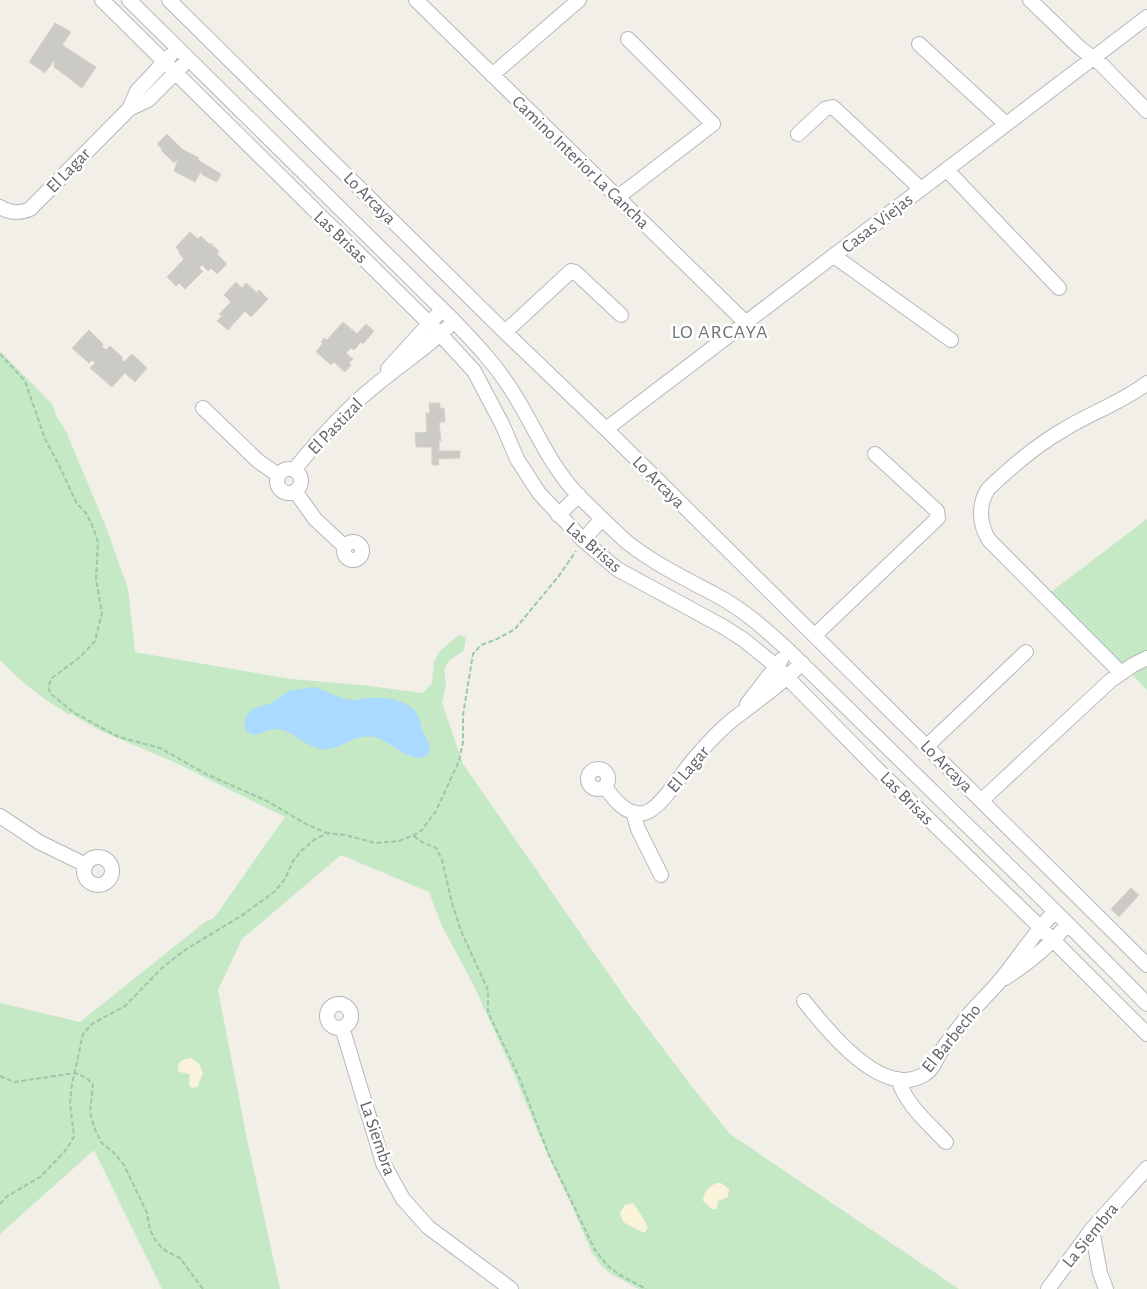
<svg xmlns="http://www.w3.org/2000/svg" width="1147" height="1289" font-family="'Alegreya Sans',sans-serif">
<rect width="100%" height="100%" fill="#f1efe8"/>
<path fill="#c5e8c5" d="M0,351l52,53 5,13 9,14 40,96 22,62 7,61 -1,2 157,27 70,6 62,8 9,-10 2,-21 6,-11 19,-16 7,2 -2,13 -15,11 -5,8 2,16 -4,18 21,61 165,238 65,86 37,46 229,155h-320l-28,-15 -10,-9 -10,-14 -18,-43 -31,-66 -28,-68 -41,-90 -31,-58 -13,-34 -88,-37 -99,84 -24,51 29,149 33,150h-118l-68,-139 -94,84v-231l80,19 125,-100 9,-4 71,-101 -109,-54 -75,-32 -31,-18v2c-27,-16 -48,-32 -70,-55z
M1147,519v171l-96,-98z"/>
<path fill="#fbf3d9" d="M191,1058l8,6 4,9 -3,7 -2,7 -6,1 -3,-4 1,-10 -11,-2c-4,-10 4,-13 12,-14z
M717,1183h4l8,6 -1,8 -10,4 -1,8h-5l-9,-8c1,-10 5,-14 14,-18z
M633,1203c5,8 12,16 15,25l-4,5 -21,-11 -3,-9 5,-8z"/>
<path fill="#aadaff" d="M315,687c11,4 23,11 36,13 6,0 12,-2 19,-2 14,-1 36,2 45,13 6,8 6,20 12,29 3,5 5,12 -1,16 -14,8 -35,-13 -48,-18 -25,-7 -34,12 -55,11 -17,-1 -28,-17 -45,-20 -8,-1 -17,5 -25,6l-6,-3 -3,-7 2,-8 6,-8 20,-6 17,-12z"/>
<path fill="#cccac5" stroke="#d6d1c6" d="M55,23l16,9 -9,13 34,22 -14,21 -28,-21 1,-8 -10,14 -16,-11z
M167,134l15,15 17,9 -1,2 23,14 -4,8 -16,-8 1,-2 -1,-1 -6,11 -21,-11 4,-12 -4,4 -13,-13 1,-1 -5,-5z
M190,232l8,7 3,-3 8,8 1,-1 9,8 -2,3 10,10 -10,10 -6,-6 -3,3 -6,-6 -3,3 4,3 -18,18 -6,-6 -3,3 -9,-9 17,-18 -5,-6 1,-1 -4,-5z
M236,282l6,6 4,-5 10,9 -4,5 7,-7 9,9 -17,18 -6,-6 -17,19 -11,-9 5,-5 -3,-2 12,-12 -7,-7z
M343,322l14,12 9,-10 8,7 -11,13 -2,-2 -7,8 -3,-2 -5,5 7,6 -4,4 2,2 -6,7 -11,-10 -3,3 -15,-13 7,-9 -2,-1 3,-4 3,2z
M89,330l14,14 -1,3 4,3 4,-4 13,12 -2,1 3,3 8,-8 15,14 -12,14 -10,-9 -13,14 -22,-19 5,-5 -3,-3 -3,3 -17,-15z
M429,403h11v5h4l1,14h-6l2,19h-2v10h21v7l-22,1 1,6h-7v-18h-16l-1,-14 12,-1 -1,-19h4z
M1131,888l8,7 -20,22 -8,-8z"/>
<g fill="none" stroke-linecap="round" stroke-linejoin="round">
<g stroke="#b5b8bc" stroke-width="16">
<path id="minor" d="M102,0l338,334 34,37 29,55 14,33 22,34 44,47 34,29 105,57 22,14 32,26 101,103 163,158 107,107
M129,0l325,321c22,23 43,45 60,73 22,35 35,71 65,102 16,16 32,32 49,47 27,21 58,36 88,52 27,14 50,35 72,55l280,274 79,80
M169,0l336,332 101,97 541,536
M416,0l330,323
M1030,0l50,48 22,17 45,46
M919,44l87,80
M492,75l87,-75
M129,109l8,-18 33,-35
M798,134l27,-25 8,-2 88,82
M947,170l112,118
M618,197l95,-73 -85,-85
M0,207c10,6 19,7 30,2l99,-100 19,-9 34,-34
M834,256l117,84
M505,332l66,-61 4,1 46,43
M388,369l48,-53
M203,408l55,53 20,14
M606,429l541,-412
M277 481a12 12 0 1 1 24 0a12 12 0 1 1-24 0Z
M294,470c25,-31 52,-61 83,-86 23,-19 48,-35 70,-56
M295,491l20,28 30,28
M558,515l21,-20
M583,540l19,-21
M344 551a9 9 0 1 1 18 0a9 9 0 1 1-18 0Z
M815,635l123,-117 -1,-7 -62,-57
M1121,673l-132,-133c-10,-16 -11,-35 -1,-51 23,-22 47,-43 75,-59 27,-17 58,-27 84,-47
M747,704l34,-44
M927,746l99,-94
M588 779a10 10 0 1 1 20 0a10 10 0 1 1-20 0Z
M605,787c9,12 21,29 39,26 16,-3 38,-40 49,-53 14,-16 29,-33 47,-46 22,-16 42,-31 62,-51
M982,800l128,-119 23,-16 14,-7
M633,812l5,17 23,46
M0,816l39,26 47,23
M84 871a14 14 0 1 1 28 0a14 14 0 1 1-28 0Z
M1005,978c24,-15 45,-33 63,-54
M804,1001c22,28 79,100 121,73 7,-4 11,-14 15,-21 7,-11 15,-21 23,-31 10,-14 24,-26 35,-39 20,-24 36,-50 57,-72
M327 1016a12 12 0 1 1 24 0a12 12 0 1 1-24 0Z
M342,1027l41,136 20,36 25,28 83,62
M898,1079c8,26 30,44 48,63
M1092,1229l8,44 6,16
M1048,1289l44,-60 55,-61"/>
</g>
<path stroke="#9cc7a9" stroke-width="2" stroke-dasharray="5 2.5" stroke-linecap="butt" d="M0,354l25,27 20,58 13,24 19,41 9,9 6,12 6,17 -2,37 6,34 -7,28 -15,16 -28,21 -4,9 3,7 22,18 29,16 17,9 41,11 46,26 61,27 39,23 21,9
M414,836l6,5 16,7 6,12 10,43 9,28 27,59v22l31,65 30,78 46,95 13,16 12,9 26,14
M0,1076l14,6 61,-9 12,5 6,7 -3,27 4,15 7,15 14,12 9,11 23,48 3,17 7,13 9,8 14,7 23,31
M0,1204l6,-7 34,-20 26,-27 8,-13 -4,-34 2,-19 11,-50 9,-10 33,-18 38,-39 22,-17 56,-34 33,-24 11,-13 8,-18 9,-11 12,-10 13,-7 18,2 30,8 24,-2 15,-6 8,-5 14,-19 23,-50 4,-19v-27l10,-61 8,-9 16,-6 18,-10 43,-52 18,-26"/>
<use href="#minor" stroke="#fff" stroke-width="14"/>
</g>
<g text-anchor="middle" stroke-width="5" stroke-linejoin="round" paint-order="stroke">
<g font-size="18" fill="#5f6368" stroke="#fff">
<text transform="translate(581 162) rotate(44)" y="6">Camino Interior La Cancha</text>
<text transform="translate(68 170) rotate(-46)" y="6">El Lagar</text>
<text transform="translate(370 198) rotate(45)" y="6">Lo Arcaya</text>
<text transform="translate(877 223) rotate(-38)" y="6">Casas Viejas</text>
<text transform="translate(341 237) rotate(44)" y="6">Las Brisas</text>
<text transform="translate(335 426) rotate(-46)" y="6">El Pastizal</text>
<text transform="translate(659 482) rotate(45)" y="6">Lo Arcaya</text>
<text transform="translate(594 547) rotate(41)" y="6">Las Brisas</text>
<text transform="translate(947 766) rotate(45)" y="6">Lo Arcaya</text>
<text transform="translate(688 769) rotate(-50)" y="6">El Lagar</text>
<text transform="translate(907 798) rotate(45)" y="6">Las Brisas</text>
<text transform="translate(951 1038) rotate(-51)" y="6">El Barbecho</text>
<text transform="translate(378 1138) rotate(71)" y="6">La Siembra</text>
<text transform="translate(1090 1235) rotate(-51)" y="6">La Siembra</text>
</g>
<g font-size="20" letter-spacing="1" fill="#70757a" stroke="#fff">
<text x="720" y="338">LO ARCAYA</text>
</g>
</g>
</svg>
